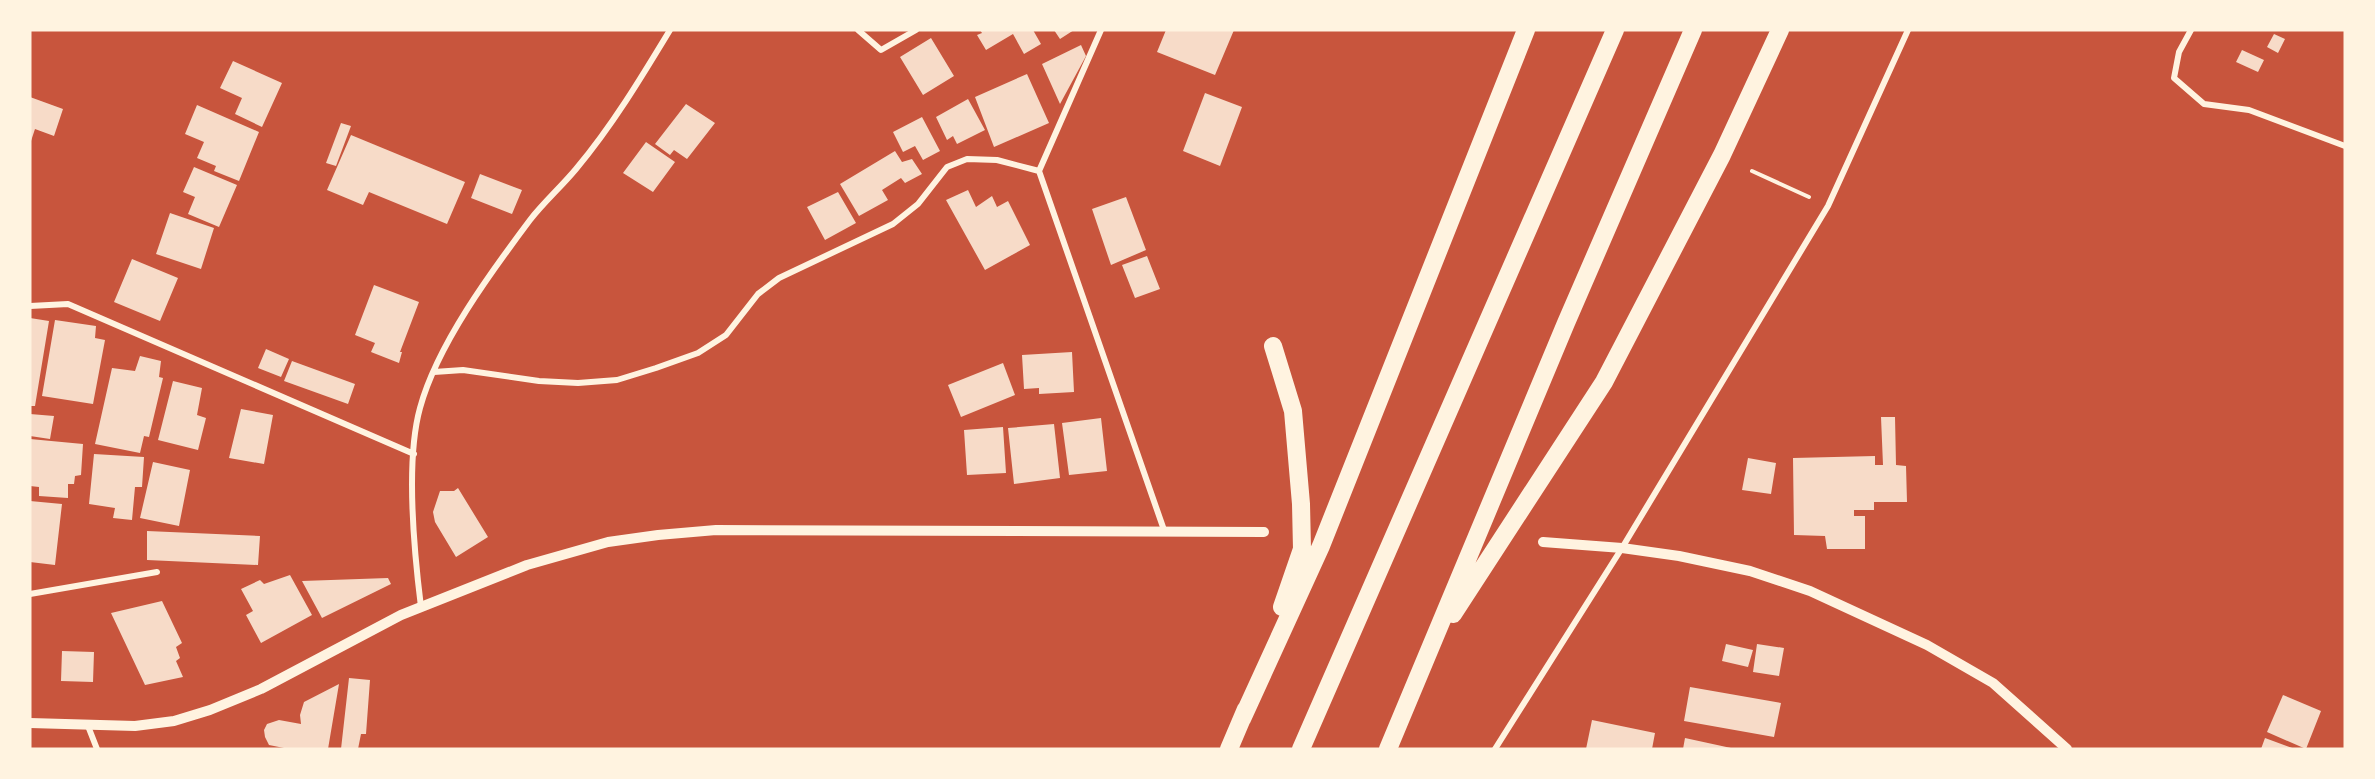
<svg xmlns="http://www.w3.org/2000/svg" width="2375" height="779" font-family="Poppins,sans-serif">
<rect width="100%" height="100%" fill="#c8553d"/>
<path fill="#f7dbc8" d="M980,30h53l8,14 -17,10 -11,-20 -27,16 -9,-15 5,-2z
M1054,30h20l-14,9z
M1166,30h68l-19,45 -58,-23z
M2274,34l11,5 -7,14 -11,-6z
M931,38l23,38 -31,19 -23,-38z
M1081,45l5,11 -26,48 -18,-40z
M2242,50l22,10 -6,12 -22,-10z
M233,61l49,22 -20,44 -27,-13 7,-16 -22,-10z
M1027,74l22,49 -55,24 -19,-50z
M1205,93l37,14 -22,59 -37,-15z
M30,97l33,12 -9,27 -19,-7 -5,15z
M968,99l17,31 -28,14 -4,-8 -6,4 -11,-23z
M686,104l29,19 -28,36 -13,-9 -4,5 -15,-11z
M197,105l62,27 -20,49 -25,-10 2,-5 -19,-8 7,-16 -19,-8z
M922,117l18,34 -17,9 -8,-14 -12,6 -10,-20z
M341,123l10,3 -15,40 -10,-3z
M351,135l114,47 -18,42 -78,-32 -6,13 -36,-15z
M646,142l29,20 -22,30 -30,-19z
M895,151l7,11 10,-3 10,15 -17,9 -4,-5 -19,12 6,10 -29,16 -19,-32z
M194,167l43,18 -18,42 -31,-13 7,-17 -12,-5z
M480,174l42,16 -10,24 -41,-16z
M968,190l8,17 16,-11 5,11 11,-6 22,44 -45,25 -39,-70z
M838,192l18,31 -31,17 -18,-33z
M1126,197l20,53 -35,15 -19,-56z
M170,213l44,15 -13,41 -45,-15z
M1147,256l13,33 -25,9 -13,-33z
M132,259l46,19 -18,43 -46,-19z
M374,285l45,17 -19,50h2l-3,11 -28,-11 4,-9 -20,-8z
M30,318l19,3 -14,85h-5z
M55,320l41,6 -1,12 10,2 -12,64 -51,-8z
M266,349l23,10 -8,18 -23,-9z
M1072,352l2,40 -35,2v-6l-15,1 -2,-34z
M140,356l21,5 -2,16 4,1 -14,59 -5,-1 -4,17 -45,-9 17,-76 23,3z
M292,361l63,23 -7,20 -64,-23z
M1003,363l12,32 -54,22 -13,-32z
M173,381l29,7 -5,27 9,3 -8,32 -40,-10z
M241,409l32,6 -9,49 -35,-6z
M30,414l24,2 -4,23 -20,-3z
M1881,417h14l1,48 10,1 1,36h-33v8h-20v6h11v33h-38l-2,-13 -31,-1 -1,-77 82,-2v9h8z
M1101,418l6,53 -38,4 -7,-52z
M1054,424l6,54 -46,6 -6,-56z
M1003,427l3,46 -39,2 -3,-45z
M30,439l53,5 -2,31 -6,1 -1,8h-6v14l-29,-2v-9l-9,-1z
M94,454l50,3 -2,30h-7l-3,33 -19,-2 2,-10 -26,-4z
M1748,458l28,5 -5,31 -29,-4z
M153,462l37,8 -11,56 -39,-8z
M458,488l30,49 -32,20 -21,-35 -2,-10 7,-21h14z
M30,501l32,3 -7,61 -25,-3z
M147,531l113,5 -2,29 -111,-5z
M290,575l22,40 -51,28 -15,-28 7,-4 -12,-22 19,-9 4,4z
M388,578l3,6 -69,34 -20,-37z
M162,601l20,42 -6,4 4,11 -4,3 7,16 -38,8 -34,-72z
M1726,644l27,6 -5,17 -26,-6z
M1757,644l27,4 -5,28 -26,-4z
M62,651l32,1 -1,30 -32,-1z
M349,678l21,2 -4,54h-5l-3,15h-17z
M339,684l-11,65h-39l-20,-4 -4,-8 -1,-7 3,-6 12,-4 22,4 -1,-9 4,-13z
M1690,687l91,16 -7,34 -90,-16z
M2283,695l38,16 -15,38 -39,-17z
M1592,720l63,13 -3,16h-66z
M1685,738l46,10v1h-48z
M2265,738l30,11h-34z"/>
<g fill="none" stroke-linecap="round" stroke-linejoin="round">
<path stroke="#fff3e0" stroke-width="4" d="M1752,171l57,26"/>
<path stroke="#fff3e0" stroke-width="6" d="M858,30l23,20 35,-20
M1101,30l-62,141 125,359
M2191,30l-12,22 -5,26 30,26 45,6 96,36
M30,306l38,-2 346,150
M434,372l29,-2 76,11 39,2 39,-3 39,-12 42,-15 28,-18 32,-41 21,-16 114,-54 25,-20 29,-37 20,-8 30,1 42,11
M30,594l127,-22
M421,607c-7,-56 -16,-145 -1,-199 17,-63 71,-136 110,-188 14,-18 31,-33 46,-51 36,-43 65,-91 94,-139
M88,726l9,23
M1495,749l127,-201 206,-342 80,-176"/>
<path stroke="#fff3e0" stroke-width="10" d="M1543,542l79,6 57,8 71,15 60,20 117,54 66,38 74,66
M30,723l105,3 39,-5 36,-11 51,-21 140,-74 126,-50 81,-23 50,-7 58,-5 548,2"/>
<path stroke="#fff3e0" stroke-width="18" d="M1273,346l20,65 8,93 1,45 -20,58
M1453,614l151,-232 118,-227 58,-125
M1242,719l79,-173 205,-516
M1229,749l17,-40
M1301,749l314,-719
M1388,749l178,-426 127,-293"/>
</g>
<rect width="2375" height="779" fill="none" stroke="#fff3e0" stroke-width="63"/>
</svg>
